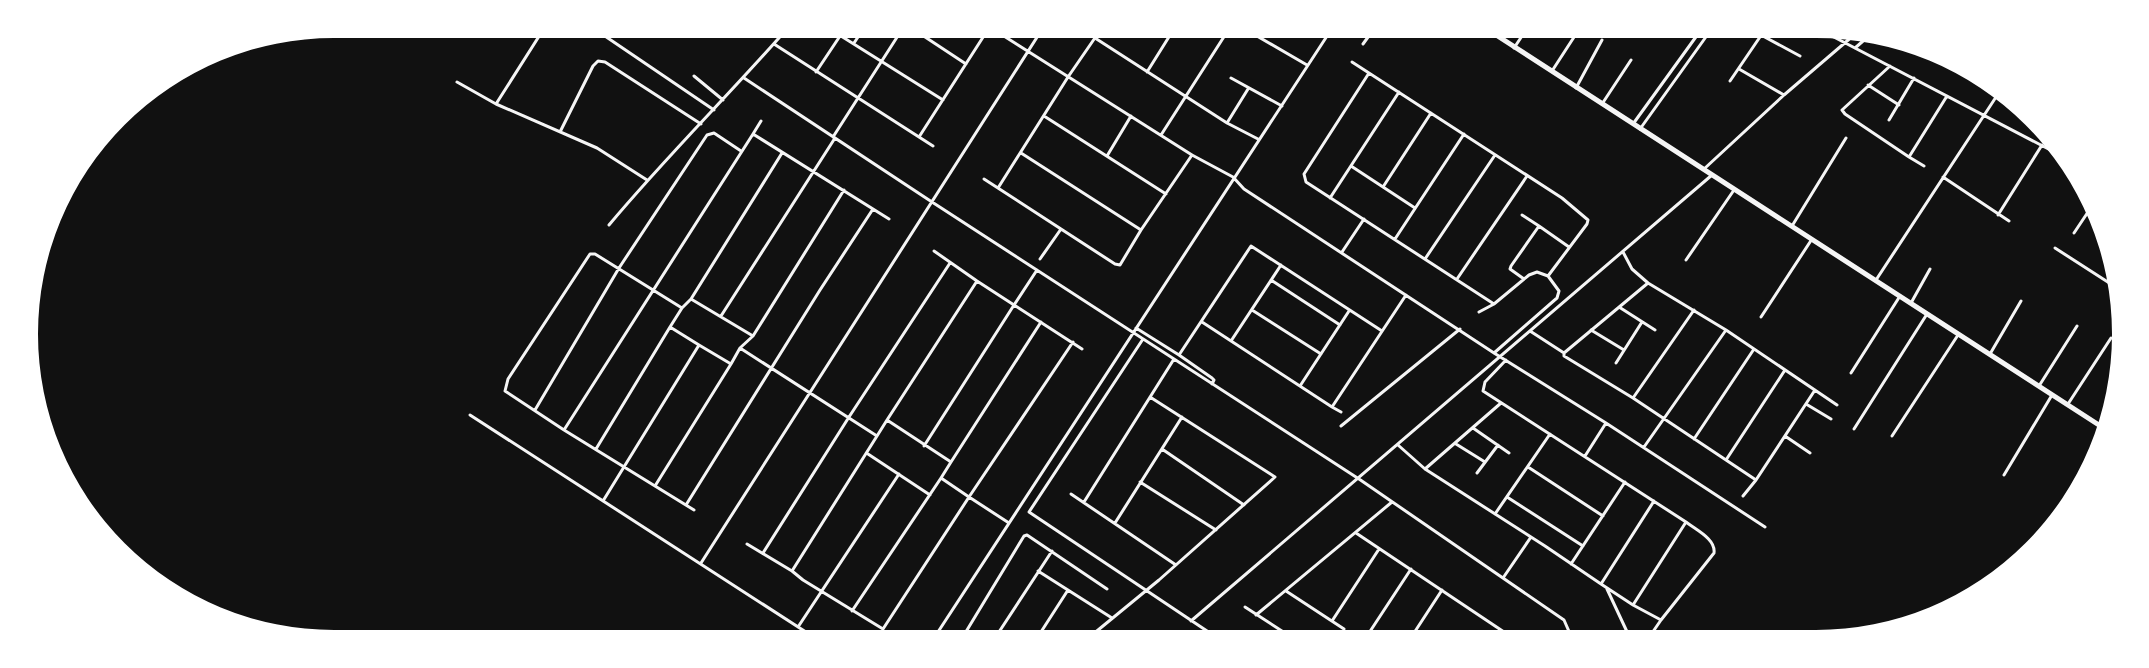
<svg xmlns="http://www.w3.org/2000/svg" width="2149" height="668" font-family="'Varela Round',sans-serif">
<rect width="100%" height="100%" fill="#111"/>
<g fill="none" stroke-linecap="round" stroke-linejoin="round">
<path stroke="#f5f5f5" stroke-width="3" d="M596,30l118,80
M833,31l110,69
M916,31l50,33
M996,31l196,124 41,22 11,12 250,164 112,70 159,104
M1163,32l7,4
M1250,32l57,33
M1335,33h1
M1761,35l39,21
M1830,35l228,119
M1095,38l132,85 31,16
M854,43l8,-12
M774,44l145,93 68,-106
M1363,44l8,-11
M1514,48l10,-15
M1855,48l15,-13
M1352,62l210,136 26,22 -1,4 -39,52 11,15 -2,7 -63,55
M1890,66l-48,44 3,4 64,43 38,-61
M1739,69l45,26
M1552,71l24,-37
M816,72l24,-36
M1147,72l25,-40
M1369,73l-65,101 2,8 188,122 35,-29 8,-3 11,4
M694,76l29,24
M744,78l188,124 427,277 205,141 7,16
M1231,78l51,28
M1730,81l32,-47
M457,82l39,22 101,44 50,32
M1868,85l31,20
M1576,88l26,-48
M496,104l47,-74
M1602,104l29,-44
M1044,116l122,78
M1889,120l25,-42
M1227,123l21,-34
M1633,124l65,-90
M1640,129l68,-95
M560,132l33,-66 5,-5 7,1 96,62
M753,134l8,-13
M1161,135l66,-103
M833,137l68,-106
M919,137l14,9
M1021,153l120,77
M1107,156l24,-40
M1909,157l15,9
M1351,166l64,42
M1704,169l80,-74 70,-60
M1943,177l66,44
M984,179l77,50
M1383,187l48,-74
M998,188l70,-111 31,-45
M1330,198l69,-106
M1522,215l17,11
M1998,215l44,-70
M609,225c56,-67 119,-129 177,-195
M1792,226l54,-88
M2074,233l14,-21
M1395,239l69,-105
M2055,248l59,38
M1342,252l22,-33
M1623,252l9,17 16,14
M2106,255l1,1
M1040,259l21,-30 54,35 5,1 21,-35 51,-75
M1425,259l70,-104
M1686,260l48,-70
M1037,270l-23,35 68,44
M1457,279l70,-103
M1524,279l-14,-10 1,-3 28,-40 30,21
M1271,280l69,45
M1876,280l122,-186
M691,299l91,-146
M1911,303l19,-34
M1619,307l36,23
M1252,310l69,44
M1479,312l15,-8
M721,316l114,-178
M1761,317l51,-78
M1202,322l130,85 74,-112
M670,327l12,-19
M1136,328l43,27
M1591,330l33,20
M1530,331l34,22
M753,336l91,-146
M1143,339l-114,173 184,123
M1231,341l50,-76
M1990,354l31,-53
M1506,360l-21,22 -2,9 203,131c10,8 30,17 28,31l-53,67 -28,-15
M1616,363l26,-41
M1851,373l49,-77
M1212,384l2,-4 -2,-2 -33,-23 72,-109 131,85
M1300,386l49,-75
M2039,386l38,-60
M1633,398l61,-88
M1806,404l25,15
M2068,404l43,-66
M1332,407l9,5
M535,410l84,-142 88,-133 7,-2 27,18
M470,415l339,219
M887,420l90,-139
M1341,426l119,-97
M1473,428l36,25
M1854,429l73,-115
M564,430l189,-296 136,85
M877,436l-85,135 11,9 80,49 86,-132 40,26
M1785,436l25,17
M1892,436l66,-101
M1694,439l60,-90
M1456,444l29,18
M1398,445l27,24 120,77 56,38
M924,446l90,-141 -37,-24 -43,-30
M1644,447l82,-117
M596,449l74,-122 29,18
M1162,449l82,56
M868,454l62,41
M1585,456l21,-33
M1726,460l59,-90
M1528,467l75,49
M1425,469l76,-66
M1477,473l21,-28
M2004,475l48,-80
M941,478l10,-16
M1756,480l-123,-82 -69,-42v-3l84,-70 78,47 111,75
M1140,482l76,48
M655,486l76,-122
M1071,494l105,71
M1743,496l13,-16 59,-90
M1507,497l76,49
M603,501l96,-156 32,19 9,-16
M1654,501l-53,83 32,21 53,-83
M1084,502l90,-143
M686,505l134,-215 53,-81
M694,510l-130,-80 -59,-39 3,-12 82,-125h5l87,54 9,-9 62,37 -13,12 137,88 10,-16 64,42 90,-140
M1495,514l55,-80
M1115,523l67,-106
M1356,533l154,103
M747,544l45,27
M763,553l86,-136 101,-154
M701,563l340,-532
M1571,564l54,-82
M1038,571l74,47
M1503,578l28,-41
M1607,589l22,47
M1286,591l58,38
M1245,607l43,28
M852,611l89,-133 28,19 104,-155
M1256,615l136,-113
M1191,621l521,-446
M1332,621l47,-72
M798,627l101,-153
M1440,634l3,2
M936,635l393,-602
M964,635l60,-99 3,-1 80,54
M997,635l55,-84
M1039,635l29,-45
M1092,635l67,-55 116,-103 -125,-80
M1367,636l44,-67
M1412,636l30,-46
M1650,636l11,-16"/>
<path stroke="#f5f5f5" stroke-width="5" d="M1493,33l609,394"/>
</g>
<path d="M0 0H2149V668H0ZM334 38H1816A296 296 0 0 1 2112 334V334A296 296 0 0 1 1816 630H334A296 296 0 0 1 38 334V334A296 296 0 0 1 334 38Z" fill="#fff" fill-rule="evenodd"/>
</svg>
